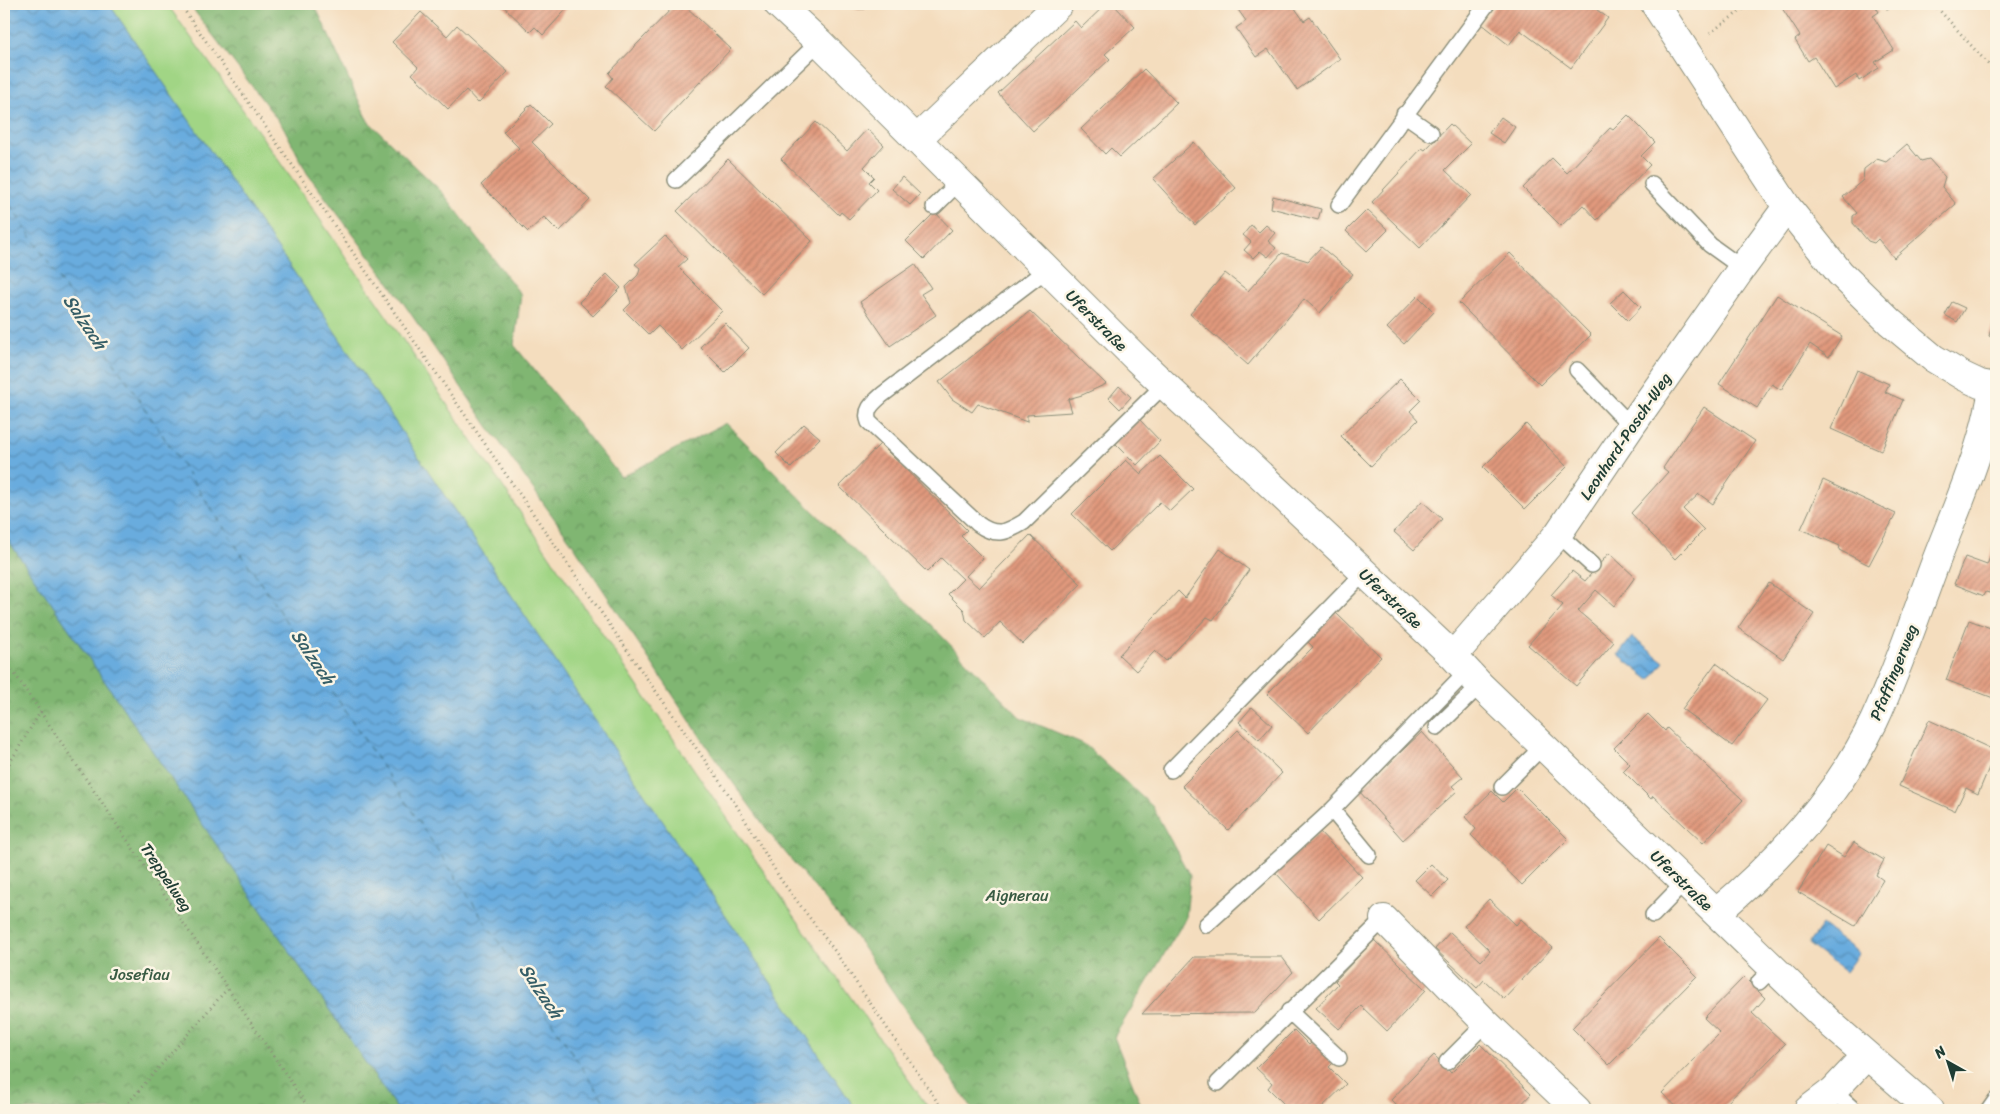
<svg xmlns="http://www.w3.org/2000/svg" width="2000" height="1114" font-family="Sriracha,sans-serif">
<defs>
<pattern id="forest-crowns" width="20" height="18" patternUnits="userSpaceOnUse" patternTransform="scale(1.25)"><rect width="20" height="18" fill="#80b672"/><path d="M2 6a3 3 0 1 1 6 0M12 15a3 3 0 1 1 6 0" fill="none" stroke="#68955e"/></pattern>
<pattern id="water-waves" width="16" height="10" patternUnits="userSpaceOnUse" patternTransform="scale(1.25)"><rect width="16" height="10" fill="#69acde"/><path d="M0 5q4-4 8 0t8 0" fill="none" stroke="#568db5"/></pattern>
<pattern id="building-hatch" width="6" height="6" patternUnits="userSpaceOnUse" patternTransform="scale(1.25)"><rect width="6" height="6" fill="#e1997d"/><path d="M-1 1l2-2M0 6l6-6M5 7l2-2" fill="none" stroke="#b67e67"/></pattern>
</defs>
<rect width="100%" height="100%" fill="#fcf5e5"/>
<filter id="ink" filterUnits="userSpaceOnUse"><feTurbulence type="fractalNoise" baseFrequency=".02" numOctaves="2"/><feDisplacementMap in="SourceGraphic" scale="10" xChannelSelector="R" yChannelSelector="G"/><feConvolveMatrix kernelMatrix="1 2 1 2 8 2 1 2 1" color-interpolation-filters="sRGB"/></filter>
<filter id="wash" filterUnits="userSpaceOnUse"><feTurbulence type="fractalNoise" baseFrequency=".0096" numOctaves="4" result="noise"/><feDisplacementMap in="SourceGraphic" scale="20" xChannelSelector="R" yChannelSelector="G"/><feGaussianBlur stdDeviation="1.12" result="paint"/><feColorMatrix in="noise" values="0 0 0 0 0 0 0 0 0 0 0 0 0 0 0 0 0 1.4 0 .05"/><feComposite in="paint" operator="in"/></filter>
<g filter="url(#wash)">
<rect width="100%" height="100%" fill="#f4ddbe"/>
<path fill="#a1d585" stroke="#60895c" d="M109,4h58c263,362 503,741 763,1106h-74l-529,-790z"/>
<path fill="url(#forest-crowns)" stroke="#507a53" d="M189,4h124l5,8 50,109 75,72 78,102 -7,50 107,132 105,-54 86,87 120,116 88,91 64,27 68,62 38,70 -4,42 -72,119 29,73h-170l-117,-173 -82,-98 -64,-88 -136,-205 -86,-120 -97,-141 -84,-112 -23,-45z
M4,534l394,576h-394z"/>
<path fill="url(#water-waves)" stroke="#447489" d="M4,4h105l218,316 529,790h-458l-394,-576z
M1632,637l32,25 -14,18 -32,-25z
M1822,925l37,28 -14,19 -37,-28z"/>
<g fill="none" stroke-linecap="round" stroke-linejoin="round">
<path stroke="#355e67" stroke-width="1" stroke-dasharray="6 5" stroke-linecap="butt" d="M4,196l606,914"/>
</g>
<g id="blocks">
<path fill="url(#building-hatch)" d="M501,4h70l-28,31 -8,-8 -5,5z
M676,4h7l48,45 -77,82 -48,-45 7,-8 -4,-5z
M849,4h21l-5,5h-6l-6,-1z
M1106,4h7l22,23 -30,27 5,5 -77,72 -35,-38 77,-72 6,7z
M1234,4h58l12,17 6,-4 30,42 -43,31 -29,-41 -12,8 -20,-29 10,-7z
M1497,4h92l19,14 -37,50 -51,-38 -11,15 -27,-21z
M1782,4h92l5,8 -6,4 21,34 -19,12 4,6 -20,13 -3,-6 -22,14 -20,-32 -6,4 -13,-21 5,-4 -20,-31z
M421,12l26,24 10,-11 51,47 -30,31 -12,-13 -18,19 -36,-35 6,-7 -26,-25z
M1144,69l33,34 -57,54 -9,-9 -6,6 -24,-25z
M531,104l20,20 -19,18 58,58 -31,32 -15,-15 -16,15 -47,-47 38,-37 -16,-16z
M1628,115l27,27 -14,14 9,9 -53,55 -14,-15 -22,21 -38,-38 29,-30 15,15 43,-45 3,2z
M1501,117l14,10 -11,16 -15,-10z
M816,122l31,29 20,-22 17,16 -20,22 10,10 -5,5 8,8 -28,29 -8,-7 -2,3 -58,-56z
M1450,124l21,20 -26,26 26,25 -51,53 -48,-46 50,-54 3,2z
M1194,142l42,46 -41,37 -42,-46z
M1907,144l14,17 8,-2 16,18 -3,10 14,17 -62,54 -16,-19 -4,4 -6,-2 -15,-18v-7l4,-3 -14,-16 20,-17 1,-11 13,-10 9,3z
M728,159l84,82 -50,53 -85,-83z
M902,177l18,17 -10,11 -18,-16z
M1273,196l48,13 -3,11 -47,-12z
M1367,210l21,20 -21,21 -21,-20z
M935,212l17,18 -28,29 -18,-18z
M1251,225l8,7 7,-7 9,8 -7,8 8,7 -8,9 -8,-6 -7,7 -9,-8 7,-8 -8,-7z
M665,236l22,23 -9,8 44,44 -40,39 -24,-24 -9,9 -25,-25 7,-7 -5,-16 12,-12 2,-7 -5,-4z
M1321,247l32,27 -33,39 -16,-14 -56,66 -58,-51 35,-41 23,18 34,-38 26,8z
M1510,253l81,82 -51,50 -81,-82z
M915,264l16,24 -10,6 15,21 -46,31 -30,-44z
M607,274l14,14 -28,28 -14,-14z
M1624,290l17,17 -13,14 -18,-18z
M1777,295l65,41 -13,21 -19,-13 -29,46 -9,-6 -15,24 -38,-24z
M1418,296l16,16 -30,32 -17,-16z
M1952,302l13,6 -8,14 -12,-7z
M1030,311l76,73 -24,11 -14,4 4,13 -45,3v7l-49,-18 -6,8 -20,-13 -13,-17z
M1996,314v25l-7,-3z
M725,323l24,25 -24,24 -25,-25z
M1857,370l32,14 -4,8 18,8 -22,51 -50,-22z
M1400,379l21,21 -11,11 8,9 -47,46 -30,-30z
M1119,386l12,11 -11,12 -11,-11z
M1704,407l51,34 -42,63 -14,-10 -16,15 21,21 -29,29 -44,-46 37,-41 -5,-4z
M1139,419l21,22 -23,24 -22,-22z
M804,424l16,14 -29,30 -15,-15z
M1526,424l41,43 -42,42 -42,-42z
M880,444l87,86 -6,6 22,22 -17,18 13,12 51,-53 51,49 -58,60 -23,-22 -15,16 -19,-18 -2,-10 -16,-16 15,-15 -22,-21 -14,14 -88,-86z
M1160,456l33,33 -23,22 -10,-9 -50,49 -38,-37 54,-54 15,14z
M1823,480l73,34 -27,51 -30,-15 1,-4 -39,-17z
M1422,501l20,18 -28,31 -20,-18z
M1996,541v54l-10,-3 -2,4 -30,-12 11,-27 22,8z
M1220,549l29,21 -36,50 -6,-3 -41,44 -11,-10 -19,20 -17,-16 59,-64 7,7z
M1609,553l26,24 -21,29 -18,-16 -18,21 36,31 -38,44 -48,-41 35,-40 -12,-10 21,-24 13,10z
M1769,583l45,31 -31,45 -45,-31z
M1335,612l46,45 -73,76 -41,-39 46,-47 -6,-6z
M1969,620l27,10v69l-50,-19z
M1716,663l51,37 -35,46 -50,-37z
M1252,707l20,18 -13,15 -20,-18z
M1648,714l17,17 2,-3 76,72 -40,43 -50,-47 -2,3 -28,-28 7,-7 -16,-16z
M1929,720l67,31 -18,43 -12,-6 -11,23 -56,-25z
M1238,730l44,43 -54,57 -46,-44z
M1422,732l41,45 -11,9 5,5 -54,49 -44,-49z
M1517,788l51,51 -46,46 -51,-50 5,-6 -11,-12 27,-26 11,11z
M1319,831l43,46 -43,42 -44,-47z
M1854,842l30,18 -8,15 7,5 -28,46 -57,-34 28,-46 18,11z
M1431,864l17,16 -16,16 -17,-16z
M1489,899l27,26 5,-6 31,29 -48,51 -20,-19 -7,8 -42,-39 15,-17 31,29 9,-10 -26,-25z
M1659,938l38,38 -88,89 -37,-37z
M1374,940l52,50 -39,41 -26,-25 -22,23 -23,-21 22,-24 -3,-3z
M1194,957h88l11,15 -39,41 -112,1z
M1744,977l21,21 -13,15 33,31 -65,66h-40l-18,-17 58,-60 -16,-15z
M1294,1030l15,15 4,-4 21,21 -5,5 17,17 -27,26h-19l-6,-5 -5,4 -21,-21 4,-5 -16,-15z
M1480,1044l51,50 -15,16h-115l-10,-10 43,-45 17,18z"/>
</g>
</g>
<g filter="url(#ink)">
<use href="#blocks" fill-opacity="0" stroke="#8a8d79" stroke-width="1"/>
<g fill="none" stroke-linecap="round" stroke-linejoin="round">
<g stroke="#8a8d79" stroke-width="18">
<path id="lane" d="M1404,114l27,19
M676,180l143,-138
M1652,184l58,61 32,23
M1339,205l148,-201
M934,207l25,-25
M1046,270l-164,125c-9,8 -18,15 -13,27l109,102c18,13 28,9 46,-2l140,-137
M1577,370l54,56
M1558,534l34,31
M1437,727l43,-42
M1171,770l193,-197
M1502,787l41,-41
M1332,810l37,45
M1653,915l31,-32
M1206,925l126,-115 135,-139
M1759,982l14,-14
M1289,1011l50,47
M1447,1062l39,-39
M1218,1083l166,-164
M1833,1091l21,19
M1989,1110l7,-10"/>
</g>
<g stroke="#8a8d79" stroke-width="30">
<path id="street" d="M778,4l41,38 318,317 316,297 27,29 352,340 98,85
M1655,4l132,203 53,66 50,49 43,36 30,18 17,8 16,3
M916,140l143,-136
M1453,656l105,-122 73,-108 111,-158 45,-61
M1716,913c63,-53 122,-117 158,-192 23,-49 40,-101 59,-152 17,-46 38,-91 51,-139 4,-14 7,-29 10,-44
M1384,919l102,104 91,87
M1808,1110l25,-19 33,-35"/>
</g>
<path stroke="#8a8d79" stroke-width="3" stroke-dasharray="1 4" stroke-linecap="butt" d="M180,4l152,218 304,441 99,140 46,77 53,70 109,160
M1885,4l3,5
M1934,4l62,69
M1710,33l40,-29
M4,658l306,452
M4,772l37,-61
M122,1110l105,-121"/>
<use href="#lane" stroke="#fff" stroke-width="15"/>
<use href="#street" stroke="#fff" stroke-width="28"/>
</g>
</g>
<g text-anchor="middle" stroke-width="5" stroke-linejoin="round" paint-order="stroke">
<g font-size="16" fill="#1f3d34" stroke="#fcf5e5">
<text transform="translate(1097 320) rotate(45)" y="6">Uferstraße</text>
<text transform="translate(1625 436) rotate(-56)" y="6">Leonhard-Posch-Weg</text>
<text transform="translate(1391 598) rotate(43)" y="6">Uferstraße</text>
<text transform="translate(1893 672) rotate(-68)" y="6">Pfaffingerweg</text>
<text transform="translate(167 877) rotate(56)" y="6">Treppelweg</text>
<text transform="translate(1682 880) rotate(44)" y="6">Uferstraße</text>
</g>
<g font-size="16" fill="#395b44" stroke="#fcf5e5">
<text x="1017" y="901">Aignerau</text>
<text x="140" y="980">Josefiau</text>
</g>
<g font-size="18" font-style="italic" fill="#355e67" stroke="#fcf5e5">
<text transform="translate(85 322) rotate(56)" y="6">Salzach</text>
<text transform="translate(313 657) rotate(56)" y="6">Salzach</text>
<text transform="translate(541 991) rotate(56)" y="6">Salzach</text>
</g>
</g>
<rect width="2000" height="1114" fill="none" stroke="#fcf5e5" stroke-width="20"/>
<g transform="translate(1948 1062) rotate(321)" stroke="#fcf5e5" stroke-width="4" paint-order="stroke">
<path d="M0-4L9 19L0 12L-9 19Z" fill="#1f3d34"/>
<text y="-8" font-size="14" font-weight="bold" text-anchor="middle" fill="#1f3d34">N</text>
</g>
</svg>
